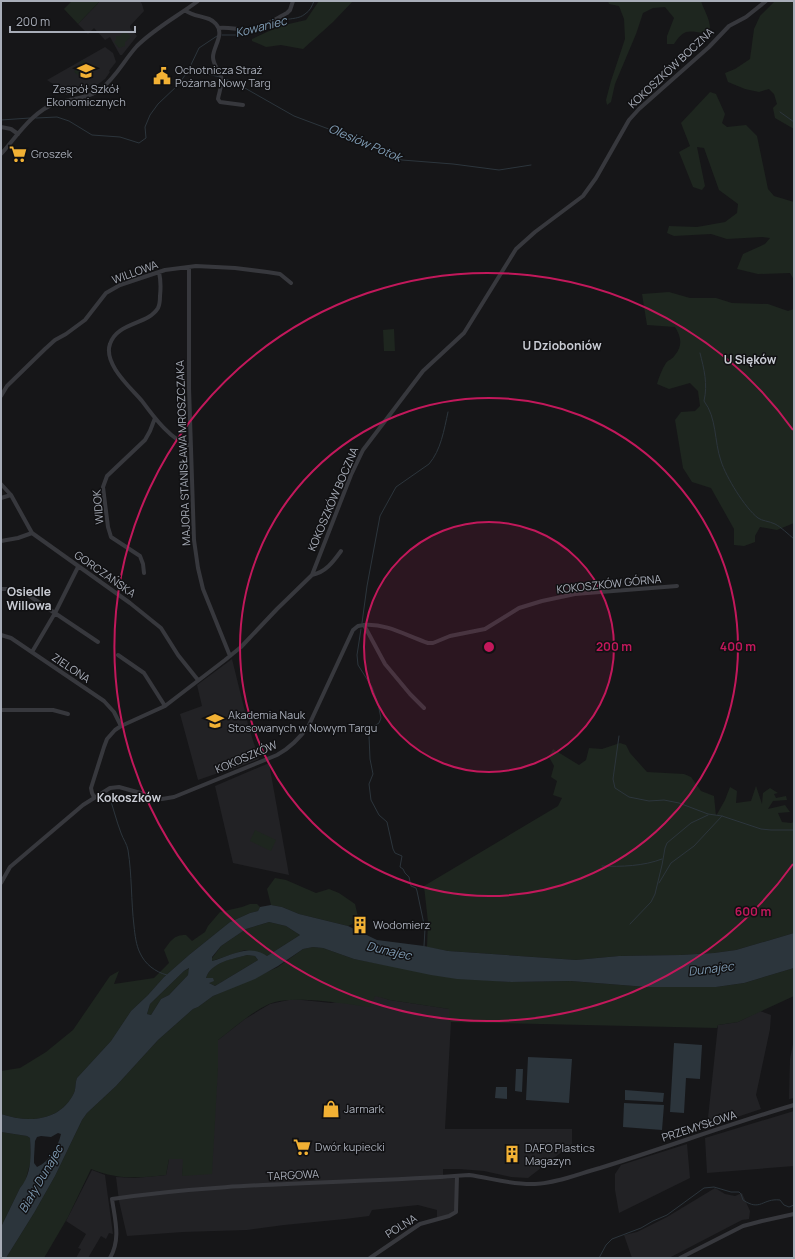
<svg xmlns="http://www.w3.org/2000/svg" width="795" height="1259" font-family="Manrope,sans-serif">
<rect width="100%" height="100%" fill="#161618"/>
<path fill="#222225" d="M100,1h40l2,3 2,7 -14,15v2l7,8 -15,19h-2l-10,-18 -5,3 -11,-12 -6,6 -10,-10z
M105,47l8,6 3,9 -7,9 1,1 -5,7 -8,6 -12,6 -19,4 -1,-3 -18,-12z
M232,659l17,69 10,31 -31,12 -1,-1 -29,10 -18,-66 22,-8 -5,-21z
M269,763l20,112 -56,-12 -18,-77z
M375,995l15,5 60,9 -1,12 2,1 -6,107h127v15l-44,34 -17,-1 -27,-6 -25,-2h-16v10l12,-1v29l-1,6 -17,5v-8l-19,-5 -46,5 -3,6 -24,3 -61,6 -37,5 -64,2 -56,4 -8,-35 -3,-24 19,1 31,-3 3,-16h15l-2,17 36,-108v-28l27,-21 25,-15 23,-5 38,4z
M760,1011l11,4 -1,14 -14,66 5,14 -54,18 11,-102 20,-3z
M794,1039v59l-5,1 1,-40z
M794,1111v55l-87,7 -2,-35z
M687,1144l3,34 -71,35 -4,-23v-16l6,-9z
M92,1170l13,5 8,59 -4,-1 -3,6 -5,-3 -13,22h-12l5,-9 -3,-1 8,-14 -20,-13z
M715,1188l10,6 10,2 7,-3 8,18 -1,8 -7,1 -73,38h-37l-8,-23 13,-3 30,-15z"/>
<path fill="#1e261f" d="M72,1h28l-22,23 -14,-15z
M319,1h34l-20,21 -30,27 -22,-4 -15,2 -14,-6v-2l28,-13 26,-6z
M608,1h93c3,10 9,17 9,28l-7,4c-16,-3 -20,-3 -29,11h-7v-8l7,-18 -9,-11 -12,1 -10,5 -7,21 -21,50 -4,18 -4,3 -1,-5 5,-19 14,-42 -1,-20 -5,-13 -10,-2z
M775,1h19v128l-19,-11 -2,-10 4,-4 -3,-10 -5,-5 -10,3 -14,-3 -17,-7 -3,-9 10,-4 15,-10 4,-30 6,-13z
M124,32l2,1h1l4,4 -6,5v4l-6,2 -5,-6 2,-2v-4h4z
M82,60l8,5 -9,12 -7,-5z
M710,92l6,2 9,20 -3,9 5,4 19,-2 11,11 11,53 6,7 20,6v78l-4,-7 -32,1 -21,-5 6,-15 22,-10 5,-6 -8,-1 -35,2 -16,-5 -37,2 -7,-3 2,-7 28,1 28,-5 12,-9 1,-9 -19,-14 -15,-42 -7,-1 8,39 -3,4 -9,-3 -14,-35 11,-6 -9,-23z
M669,292l21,6h26l16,5 36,1 20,7 6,-2v214l-17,7 -17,-3 -5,9v6l-11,4 -10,-1v-16l-23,-41 -19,-6 -9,-14 -8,-48 6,-8 14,-1 5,-5 -2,-15 -8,-8 -21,6 -12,-5c2,-7 5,-15 9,-21 2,-3 7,-4 9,-8 8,-9 6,-19 0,-28l-28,-2 -5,-31z
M394,329l1,22h-11l-1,-21z
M620,743l6,2 4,8 17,19 37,2 7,3 10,14 13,5 2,20 9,-16 5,-13 7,4 -1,12 15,-2 5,-15 6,18 1,-11 7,-5 8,5 -4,1 2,4 10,-2 1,4 -14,1 -5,8 17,-4 5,7 -12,1 4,9 9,1 3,-1v111l-58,17 -22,3 -33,2 -62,1 -43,4 -128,-9 -21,-4 1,-25 -4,-36 134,-80 4,-8 -9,-3 4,-14 -6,-4 3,-11 -5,-9 4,-8 26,16 7,-5 3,-12 13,1z
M255,830l21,10 -5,11 -21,-10z
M275,878l11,2 30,13 13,-4 10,4 16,11 4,17 -11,5 -49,-12 -17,-7 -11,-2 -4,-16z
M250,904h7l3,3 -2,4 -8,2 -20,9 -41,33 -25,22 -16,18 -17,16 -20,30 -34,37c-2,5 -1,11 -3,15 -14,29 -46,30 -73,21v-43l19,-3 26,-16 27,-22 37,-54 9,-5 -5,13 40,-6 15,-15 -5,-13c7,-9 9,-15 22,-15l6,6 13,-9 3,-6 12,-14 22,-5z
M269,922l17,4 14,9 -33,21 -22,-6 -33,11v-3l9,-12 25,-17z
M313,947l10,1 31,11 21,4 110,17 26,2 60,-1 76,6h69l28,-4 50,-15v28l-56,26 -20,3 -1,3 -268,-6v-13l-59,-9 -15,-4 -5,11c-25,-3 -78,-13 -101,-3 -19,9 -35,24 -51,36v28l-6,106 -30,2 1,-17h-14l-3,16c-29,3 -47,5 -75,-6l-23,48 -24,41h-38l28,-45 21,-37 27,-56 5,-7 29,-27 42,-46 35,-31 5,-2 15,-11 65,-29 25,-18z
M247,955l8,1 3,4 -43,26 -6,-3 -3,-5c5,-16 26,-19 41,-23z
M190,968l-2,7 -19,20 -8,4 -10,16 -4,-1 3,-10 34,-33z
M1,1132l26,4 3,2 1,22 -6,22 -5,6 -19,39z"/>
<path fill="#2c353c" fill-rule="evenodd" d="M271,905l11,2 17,7 49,12 29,14 47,6 24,5 128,9 43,-4 62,-1 33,-2 22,-3 58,-17v35l-50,15 -28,4h-69l-76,-6 -60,1 -54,-3 -26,-4 -77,-16 -31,-11 -10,-1 -10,2 -25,17 -23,13 -42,17 -15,11 -5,2 -35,31 -42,46 -29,27 -5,7 -27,56 -21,37 -28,45h-5v-31l19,-39c12,-14 11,-33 10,-50l-3,-2 -26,-4v-18c27,9 59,8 73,-21 2,-4 1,-10 3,-15l34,-37 20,-30 17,-16 16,-18 25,-22 41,-33 20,-9 8,-2 2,-4zM269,922l17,4 14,9 -33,21c-18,-13 -37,0 -55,5v-4l9,-11 25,-17zM247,955l8,1 3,4 -43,26 -6,-3 5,-2 -1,-3h-7c5,-16 27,-19 41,-23zM189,968l-1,7 -19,20 -8,4 -10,16 -4,-1 3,-10 34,-33zM58,1133l3,1c-3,13 -11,27 -24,33l-3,-4v-5l1,-17 2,-4 4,-1 10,1z
M674,1043l28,2 -2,34 -14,-1 -2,35 -14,-1z
M528,1057l44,2 -3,44 -43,-3z
M516,1069h7l-1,23 -7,-1z
M496,1087h11v12l-12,-1z
M625,1090l39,3 -1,9 -38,-2z
M624,1103l40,2 -2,25 -39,-3z"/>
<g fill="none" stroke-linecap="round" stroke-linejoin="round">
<path stroke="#2c353c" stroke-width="1" d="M255,31c11,-2 20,-7 30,-11 7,-2 14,-1 20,-6 5,-3 7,-8 9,-13
M222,35h16l14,-3
M188,71c12,-1 21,4 32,6
M223,78l13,5 58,33 48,18 8,1 20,10 10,7 22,8 51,4 46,6 32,-5
M780,112l14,10
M36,118l21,-1 12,4 23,14 28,2 19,6 7,-5 -1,-11 5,-12 8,-11 20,-19 10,-14 11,-23 18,-12
M1,120l29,-2
M700,353c4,16 8,31 4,48 13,17 10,40 17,60 5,16 24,47 37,57 4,3 11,3 17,6 6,3 13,10 19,15
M362,623l5,-37 13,-70 16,-29 33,-23c12,-14 15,-34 19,-52
M361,629l-4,26 1,10 14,22 6,17 3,14 -2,5 -5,3 -5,10 1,23 3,15 -4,10 2,16 8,15 8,7 6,27 2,4 7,3 -2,11 3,2 2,4 4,4 2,9 5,2 1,3 8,38 -1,17
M619,736l-6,43 2,9 14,9 20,4 15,-1 15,3 29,11 14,2 39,13 10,1h23
M108,793c5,13 8,27 13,40 2,6 6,11 7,17 4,25 3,51 6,76 1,9 2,19 6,27 5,11 15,19 27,22
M602,866c19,1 42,0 60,-7
M659,883l12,-20 23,-17 28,-30
M630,924l21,-22 4,-8 7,-29 3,-17 2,-5 24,-20 17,-8
M599,1258l7,-13 6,-6 29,-11 12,-7 14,-6 37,-27 10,-1 17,5h8l2,2 2,6c18,12 19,-2 37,0l4,5 5,2 5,-2"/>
<path stroke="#37383d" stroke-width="4" d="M185,10c9,8 24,5 31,14 9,10 -3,23 -3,33 0,9 7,13 8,20 2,7 -2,15 -3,22l2,3 23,3
M219,28c10,-1 20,2 31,2 11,-1 27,-12 37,-17l3,-3 3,-9
M1,127l10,2 7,5
M1,154c16,-18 32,-43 55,-51 16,-5 33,-4 46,-15 14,-11 23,-29 35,-42 18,-18 41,-30 61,-45
M189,267v121l5,152 4,28 5,21 27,67
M159,272c2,9 2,15 1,24 0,4 0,8 -2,12 -10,17 -41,14 -48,36 -7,20 21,44 32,57 11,15 30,41 49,45
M1,396l6,-10 38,-37 10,-9 11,-6 19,-14 21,-27 14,-8 45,-15 31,-4 39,2 32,4 13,2 11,9
M1,484l10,11 21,38 98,70 31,25 17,27 20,25
M1,498l10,-3
M1,541l17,-3 14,-5
M144,573l-1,-9 -3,-8 -29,-19 -3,-10 -5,-40 4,-11 38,-36 5,-9 5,-13
M312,575c14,-3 21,-13 29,-24
M1,589h10l14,4 73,49
M364,625c22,-2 43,11 64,18h5l17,-7 35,-7 34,-21 23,-7 33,-7 102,-8
M1,635l10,3 93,63 10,11 7,14
M32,652l23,-39 23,-46
M118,655l26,18 21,33
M1,710h52l15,4
M94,797l-2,-4 -1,-5 13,-41 3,-8 8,-9 6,-4 44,-20 60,-46 16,-13 36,-38 35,-34 39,-100 12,-25 60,-79 41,-38 52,-84 19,-17 48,-36 13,-18 33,-58 10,-11 70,-62 20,-21 17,-9 20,-16
M1,883l9,-16 73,-62 27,-17 9,-1 43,12 12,-2 103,-42c13,-7 23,-17 32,-30l44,-95 5,-4 6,-1 21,39 25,30 14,14
M110,1258c11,-19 5,-38 2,-59 118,-18 238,-15 357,-24 22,3 43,10 66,9 22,-1 43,-10 65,-16 65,-20 129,-44 194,-63
M370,1258l50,-34 29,-8 7,-4 1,-36
M680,1258l63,-32 19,-5 32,-7"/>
</g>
<circle cx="489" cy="647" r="125" fill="#c2185b" fill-opacity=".12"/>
<g fill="none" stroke="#c2185b" stroke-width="2">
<circle cx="489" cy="647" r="125"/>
<circle cx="489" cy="647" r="249"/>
<path d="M793 864A374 374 0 1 1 793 430"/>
</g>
<defs>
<g id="school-bare" transform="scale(1.38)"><path d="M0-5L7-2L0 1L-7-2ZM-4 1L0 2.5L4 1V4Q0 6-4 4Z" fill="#f2b134" stroke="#111113" stroke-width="2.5" paint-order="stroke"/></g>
<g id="civic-bare" transform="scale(1.38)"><path d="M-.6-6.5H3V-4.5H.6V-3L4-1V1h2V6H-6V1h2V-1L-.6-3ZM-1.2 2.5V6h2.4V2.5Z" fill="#f2b134" stroke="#111113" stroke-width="2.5" paint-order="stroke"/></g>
<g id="supermarket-bare" transform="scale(1.38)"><path d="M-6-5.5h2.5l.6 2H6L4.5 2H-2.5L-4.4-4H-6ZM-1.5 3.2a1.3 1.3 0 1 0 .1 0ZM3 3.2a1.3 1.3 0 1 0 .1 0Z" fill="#f2b134" stroke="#111113" stroke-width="2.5" paint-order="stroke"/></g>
<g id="university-bare" transform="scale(1.38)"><path d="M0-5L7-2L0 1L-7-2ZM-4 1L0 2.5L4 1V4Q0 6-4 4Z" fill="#f2b134" stroke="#111113" stroke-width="2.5" paint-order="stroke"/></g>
<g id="building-bare" transform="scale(1.38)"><path d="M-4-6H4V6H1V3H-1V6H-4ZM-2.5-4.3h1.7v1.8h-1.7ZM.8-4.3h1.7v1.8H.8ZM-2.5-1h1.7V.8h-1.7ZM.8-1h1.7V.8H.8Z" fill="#f2b134" stroke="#111113" stroke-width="2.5" paint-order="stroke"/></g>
<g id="shop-bare" transform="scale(1.38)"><path d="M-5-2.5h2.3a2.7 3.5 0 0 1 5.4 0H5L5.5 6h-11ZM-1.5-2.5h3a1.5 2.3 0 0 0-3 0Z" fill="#f2b134" stroke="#111113" stroke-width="2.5" paint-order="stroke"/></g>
</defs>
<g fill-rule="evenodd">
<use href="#school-bare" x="86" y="71"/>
<use href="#civic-bare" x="162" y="76"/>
<use href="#supermarket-bare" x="18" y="154"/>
<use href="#university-bare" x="215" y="721"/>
<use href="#building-bare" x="360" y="925"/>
<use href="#shop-bare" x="331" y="1109"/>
<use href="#supermarket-bare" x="302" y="1147"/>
<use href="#building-bare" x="512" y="1154"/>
</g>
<g text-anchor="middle" stroke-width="3" stroke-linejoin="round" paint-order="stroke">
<g font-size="11" fill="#a8adb8" stroke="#111113">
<text transform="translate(671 68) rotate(-43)" y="4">KOKOSZKÓW BOCZNA</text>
<text transform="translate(135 272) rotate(-20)" y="4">WILLOWA</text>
<text transform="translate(183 453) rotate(-92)" y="4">MAJORA STANISŁAWA MROSZCZAKA</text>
<text transform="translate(333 499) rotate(-67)" y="4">KOKOSZKÓW BOCZNA</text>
<text transform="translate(98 507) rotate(-95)" y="4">WIDOK</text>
<text transform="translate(105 574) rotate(35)" y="4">GORCZAŃSKA</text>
<text transform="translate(609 584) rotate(-6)" y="4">KOKOSZKÓW GÓRNA</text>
<text transform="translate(71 668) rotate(34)" y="4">ZIELONA</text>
<text transform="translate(246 757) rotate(-23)" y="4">KOKOSZKÓW</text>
<text transform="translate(699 1126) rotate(-18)" y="4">PRZEMYSŁOWA</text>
<text transform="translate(293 1175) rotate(-3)" y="4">TARGOWA</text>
<text transform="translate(401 1226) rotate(-32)" y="4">POLNA</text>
</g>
<g font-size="11" fill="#a8adb8" stroke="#111113" text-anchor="start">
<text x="175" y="74">Ochotnicza Straż<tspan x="175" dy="13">Pożarna Nowy Targ</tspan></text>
<text x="86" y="93" text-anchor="middle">Zespół Szkół<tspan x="86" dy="13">Ekonomicznych</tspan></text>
<text x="31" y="158">Groszek</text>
<text x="228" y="719">Akademia Nauk<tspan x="228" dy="13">Stosowanych w Nowym Targu</tspan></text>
<text x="373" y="929">Wodomierz</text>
<text x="344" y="1113">Jarmark</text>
<text x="315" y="1151">Dwór kupiecki</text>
<text x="525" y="1152">DAFO Plastics<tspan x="525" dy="13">Magazyn</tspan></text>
</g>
<g font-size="12" font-style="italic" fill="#7f9bb3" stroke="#111113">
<text transform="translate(261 27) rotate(-14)" y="4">Kowaniec</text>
<text transform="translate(365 143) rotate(23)" y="4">Olesiów Potok</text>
<text transform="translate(389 951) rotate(13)" y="4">Dunajec</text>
<text transform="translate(711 969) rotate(-7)" y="4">Dunajec</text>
<text transform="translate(41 1179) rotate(-60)" y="4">Biały Dunajec</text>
</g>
<g font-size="12" font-weight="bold" fill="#c9ccd4" stroke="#111113">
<text x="562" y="350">U Dzioboniów</text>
<text x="750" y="364">U Sięków</text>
<text x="29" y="596">Osiedle<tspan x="29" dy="14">Willowa</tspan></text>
<text x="129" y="802">Kokoszków</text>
</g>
</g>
<circle cx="489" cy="647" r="6" fill="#c2185b" stroke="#111113" stroke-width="2"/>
<g font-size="12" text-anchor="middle" font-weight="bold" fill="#c2185b" stroke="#111113" stroke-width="3" stroke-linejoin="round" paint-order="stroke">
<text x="614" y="651">200 m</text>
<text x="738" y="651">400 m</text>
<text x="753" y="916">600 m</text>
</g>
<rect width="795" height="1259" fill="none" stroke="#a8adb8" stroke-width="4"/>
<path d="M10 26v6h125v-6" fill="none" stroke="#a8adb8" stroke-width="2"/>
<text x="16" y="26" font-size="12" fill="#a8adb8" stroke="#111113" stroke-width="3" paint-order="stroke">200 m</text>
</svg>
